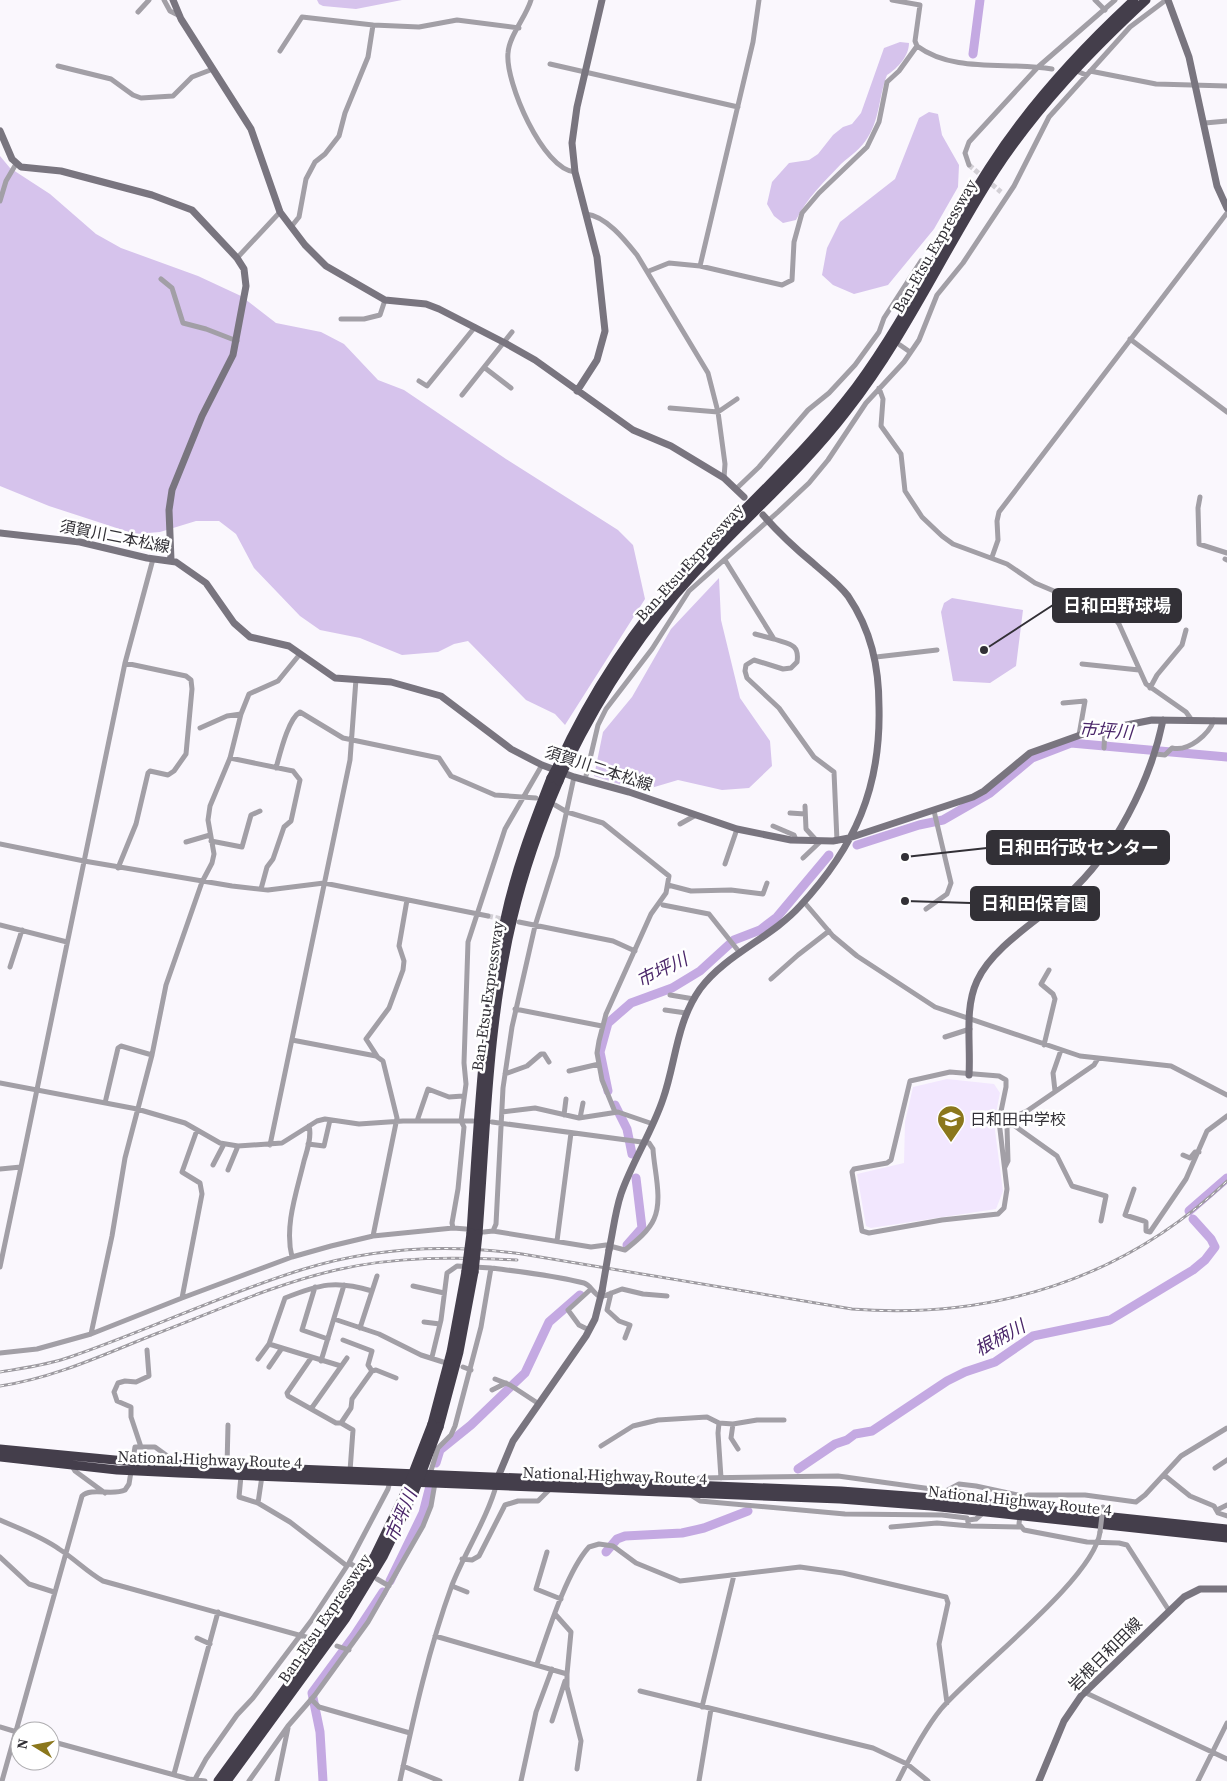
<svg xmlns="http://www.w3.org/2000/svg" width="1227" height="1781" font-family="'Source Serif 4','Noto Sans JP',serif">
<rect width="100%" height="100%" fill="#faf7fd"/>
<path fill="#f2e7fe" d="M947,1079l47,5 6,9 -6,30 9,68 -7,18 -125,19 -5,-2 -9,-52 47,-11 1,-41 8,-35z"/>
<path fill="#d6c3ec" d="M317,0h85l-46,9 -33,-3 -4,-2z
M900,42l9,1c0,13 -11,25 -22,32 -8,20 -7,43 -19,62 -7,12 -17,18 -27,27 -17,18 -34,34 -45,56l-13,3 -9,-7 -7,-12 5,-22 17,-19 20,-3 9,-6 15,-19 10,-8 9,-3 9,-11 23,-65z
M929,112l9,2 4,21 17,30 -1,22 -24,42 -46,56 -34,9 -21,-9 -11,-10 5,-27 13,-26 55,-43 24,-61z
M0,156l10,12 40,26 46,40 25,14 77,28 43,20 35,27 45,9 23,12 34,36 26,10 102,69 112,71 15,15 12,54 -80,126 -10,-11 -29,-14 -58,-59 -14,3 -16,8 -36,3 -42,-17 -40,-8 -20,-14 -46,-48 -18,-34 -17,-13h-23l-36,11 -25,2 -86,-28 -49,-20z
M719,578l2,42 19,78 30,43 2,25 -23,22 -27,2 -44,-10 -37,11 -47,-15 9,-44 29,-35 39,-68z
M952,598l71,12 -7,56 -26,17 -37,-2 -12,-69 3,-9z"/>
<g fill="none" stroke-linecap="round" stroke-linejoin="round">
<path stroke="#c4a9e2" stroke-width="9" d="M973,54l7,-54
M857,845l62,-20 24,-5 47,-27 42,-35 39,-15 156,14
M608,1091l-8,-39 8,-29 23,-20 41,-15 28,-17 34,-31 26,-10 17,-13 52,-62
M615,1105l12,24 5,25
M1189,1211l38,-33
M627,1245l15,-17 -6,-50
M436,1463l4,-13 31,-25 54,-52 24,-51 31,-27
M798,1469l37,-25 12,-4 8,-6 17,-3 75,-50 18,-9 30,-10 38,-26 77,-16 83,-50 12,-10 10,-13 -4,-8 -18,-20
M606,1552l11,-13 8,-3 57,-3 22,-5 44,-17
M390,1581l33,-68 9,-35
M323,1781l-3,-49 -8,-39 42,-57 29,-44"/>
<path stroke="#d2cfd5" stroke-width="5" stroke-dasharray="5 2.5" stroke-linecap="butt" d="M969,165l32,27
M488,916l19,4"/>
<path stroke="#a29fa6" stroke-width="5" d="M164,0l6,11 10,5
M531,0c-5,17 -22,36 -23,53 -3,29 35,117 67,119
M1095,0l10,10
M138,12l11,-12
M917,46c38,28 91,15 135,23
M280,51l22,-34 71,8
M550,64l188,43
M58,66l53,13 22,16 8,3 32,-2 19,-19 21,-8
M1090,71l66,13 71,2
M1079,72l7,3
M1205,123l22,-2
M969,165l-4,-12 4,-11 69,-75 77,-67
M0,201l6,-20 10,-17
M586,214c20,2 39,26 51,41l71,118 10,39 7,52 -1,14
M291,227l8,-10 7,-38 9,-17 10,-8 14,-18 6,-23 23,-56 5,-32 46,2 38,-7 62,8
M237,258l43,-46
M700,266l82,19 10,-5 2,-38 8,-29 17,-20 48,-46 12,-25 8,-40 12,-11 18,-25 -2,-5 5,-36 -28,-5
M649,271l20,-8 31,3 53,-224 6,-42
M161,279l11,9 11,35 23,6 31,12
M341,319h23l16,-4 5,-15
M1130,339l97,73
M900,345l10,7
M485,368l26,20
M419,381l8,5 48,-59
M879,388l4,11 -2,27 20,28 4,37 17,26 20,19 11,8 54,20 28,19 78,33 6,8 27,60 40,28 5,7
M462,395l50,-63
M670,408l48,4 19,-13
M736,489l23,-22 49,-57 21,-17 26,-28 24,-33 5,-14 37,-57
M1200,497l-2,11 1,36 28,9
M992,557l6,-17 -1,-19 2,-9 228,-299
M1225,559l2,1
M725,560l49,79c14,5 26,4 23,23l-6,6 -8,1 -29,-9 -8,5 -1,6 2,7 32,30 35,49 20,15 3,69
M1075,615h13l6,-8
M755,634l19,5
M876,657l61,-7
M1082,664l57,6
M1150,688l7,-13 25,-30 4,-15
M1063,703l22,-2 -6,34
M200,728l27,-12 14,-2
M1104,748l1,-19
M1155,754l10,1 7,-7c17,4 37,-14 42,-28
M230,758l63,13 7,9 -9,41 -7,6 -11,32 -6,8 -6,22
M276,768c4,-14 12,-49 24,-56l43,26 96,20 12,18 44,19 41,3
M585,780l13,-55 8,-16 46,-60 37,-58 89,-79 31,-29 19,-23 38,-57 38,-41 15,-22 18,-45 26,-32 51,-77 35,-69 81,-90 36,-27
M555,805l12,7 36,11 66,53 -3,17 -15,21 -45,100 -7,27 -2,12 5,27 13,32
M805,806l1,23 10,11
M790,813l15,1
M680,824l16,-9
M773,826l21,9 2,5
M211,841l31,6 9,-32 9,-4
M186,842l24,-7
M0,844l84,17 148,25 36,4 56,-7 164,33
M803,858l18,-17
M725,864l12,-35
M118,868l18,-44 12,-51 2,-2 18,4 6,-4 12,-17 6,-65 -1,-9 -5,-4 -61,-13
M668,885l23,6 40,-1 32,4 4,-11
M804,902l29,34 24,20 78,51 145,49 91,10 56,29
M663,905l46,9 31,39
M926,909l21,-15 4,-11 -17,-72
M519,922l94,19 22,10
M0,925l67,17
M10,967l12,-37
M771,979l27,-24 31,-24
M670,995l24,4
M515,1009l87,17
M665,1010l21,3
M945,1037l25,-8
M292,1040l84,16 7,5 14,57 -24,118
M1044,1045l11,-46 -2,-5 -12,-10 8,-14
M377,1056l-11,-17 23,-31 14,-38 1,-9 -5,-15 8,-46
M569,1071l30,-7
M950,1072l49,4 7,4v7l-7,34 8,68 -3,19 -6,6 -56,6 -73,13 -7,-2 -10,-59 2,-3 33,-6 4,-3 19,-79z
M505,1074l22,-8 14,-12h3l5,8
M0,1083l137,26 48,14 35,20 18,3 44,-3 35,-22 8,-2 34,5 44,-3h70
M1055,1091l-2,-18 8,-23
M105,1103l13,-55 3,-2 31,9
M502,1112l33,-4 44,10 39,-6 35,12
M564,1115l2,-16
M580,1118l3,-15
M417,1121l11,-32 21,8 14,-1
M492,1122l157,21 4,6c1,21 10,50 1,70 -5,12 -19,23 -29,31l-19,-5 -15,2 -98,-16
M1009,1125l3,-7 15,-7 67,-46 3,-5
M308,1144l16,2 6,-26
M270,1145l80,-385 6,-81
M1183,1155l7,3 5,-6h4
M213,1165l11,-21
M1005,1167l3,-6 -1,-34 5,-3 45,32 15,30 34,10 -5,25
M0,1169l21,-2 104,-504 28,-104
M228,1170l10,-24
M1134,1189l-9,26 19,6 2,1v9l4,1 36,-53 21,-48 20,-15
M466,1229l-13,-1 -1,-5 6,-34 6,-62 -3,-6 5,-37 -2,-21 4,-121 37,-113 37,-64
M484,1232l9,-1 3,-7 7,-136 9,-61 23,-101 22,-70 17,-79
M557,1241l14,-108
M292,1257c-8,-31 5,-66 12,-96 3,-10 8,-25 5,-35
M0,1267l21,-100
M491,1268c31,4 62,7 93,15 7,2 9,11 17,14l21,-8 21,5 24,2
M413,1286l31,7
M315,1287l-13,43 26,9
M611,1293l-4,17 12,11 11,4 -5,13
M182,1298l110,-41 39,-11 42,-10 80,-8
M334,1319l45,15 42,21 22,7
M424,1322l16,2
M360,1328l17,-52
M589,1330l-10,-5 -11,-15 23,-21
M91,1334l91,-36 20,-104 -2,-11 -18,-11 15,-42
M343,1340l29,11 -4,14 4,6 -20,28 -1,9 -10,15 12,7 -3,41
M269,1344l72,22
M0,1353l37,-4 54,-15 21,-98 13,-78 27,-103 14,-70 36,-103 10,-19 2,-9 -6,-34 2,-14 20,-48 11,-44 8,-20 29,-13 22,-27
M311,1358l-24,35 1,3 48,27h5
M258,1359l11,-15 16,-46c35,-14 51,-18 87,-7
M321,1361l23,-76
M269,1367l13,-19
M463,1367l8,3
M372,1371l4,-1 20,8
M495,1379l15,6 29,19
M492,1390l14,-7
M311,1409l36,-51
M719,1423l-1,10 3,45
M733,1424l-2,14 7,11
M601,1446l32,-20 25,-6 49,-3 12,6 14,1 24,-4h27
M141,1447l-10,-30v-10l-14,-6 -3,-9 4,-9 7,-2 11,1 13,-6 -2,-26
M72,1466l3,5 30,22
M227,1466l1,-41
M1215,1468l12,-8
M430,1474l8,-26 13,-13 4,-9 26,-99 10,-59 -34,-2 -10,7 -6,47 -9,37
M1164,1475l26,21 24,10 4,7 9,3
M241,1476l-2,21 19,6
M262,1476l-4,27 32,19 57,44
M688,1483l11,-5 139,-2 108,15 13,-7 17,2 47,10
M953,1490l17,4 8,8
M689,1494l11,7 145,13 97,1 25,3 2,8
M1021,1507l1,-9 6,-3h57l51,7 9,-7 36,-39 46,-28
M1217,1510l10,-5
M1020,1515l-1,9 5,6 63,12 32,1 8,2 41,64
M0,1520c20,9 41,16 59,29 16,10 28,23 44,32l210,58
M968,1520l8,-1 8,-7
M891,1527l46,-4 33,3 50,1
M547,1552l-11,37 25,10
M0,1557l29,27 25,8
M462,1559l10,1 7,-4 26,-51 13,-4h20l13,-13
M349,1563l9,5
M377,1579l12,7
M452,1586l15,6
M555,1614l16,18 -4,42
M435,1636l132,38v13l14,54 -4,28
M197,1638l13,6
M337,1646l12,4
M537,1664c11,-32 30,-93 52,-117l10,-3 14,2 23,17 44,18 120,-14 43,6 103,24 2,6 -9,41 8,59
M640,1691l233,57 34,16 21,17
M1084,1692l143,67
M311,1699l8,8 91,26
M702,1707l32,-132
M552,1721l13,-40
M0,1727l20,6
M50,1741l139,38 16,2
M403,1766l37,15
M174,1774l44,-162
M2,1781l80,-285c9,-9 31,0 43,-6l4,-6 6,-37h20l22,16
M194,1781l12,-22 31,-44 16,-17 58,-77 38,-58 39,-74 2,-8
M249,1781l39,-55 27,-31 53,-73 55,-96 8,-20 4,-23
M277,1781l11,-53
M400,1781c14,-66 29,-133 52,-196 14,-35 35,-66 45,-102
M521,1781l15,-69 16,-43
M699,1781l12,-72
M898,1781c12,-24 26,-51 43,-72 34,-40 153,-130 159,-177
M1198,1781l29,-58"/>
<path stroke="#79757f" stroke-width="7" d="M173,0l8,19 70,110 29,83 25,33 21,21 59,34 41,4 13,5 66,34 30,17 98,70 38,16 53,32 20,19
M1168,0l21,57 28,129 10,22
M0,131l12,28 9,8 40,4 91,24 40,15 45,48 7,11 2,17 -13,69 -31,61 -30,74 -3,20 2,50
M577,391l20,-31 8,-29 -8,-74 -22,-85 -3,-29 5,-36 25,-107
M0,533l80,9 67,16 29,4 30,21 28,40 16,14 39,9 46,32 56,4 50,14 70,53 31,16 32,12 55,15 108,37 54,11 42,1 16,-3 124,-41 11,-6 46,-38 56,-20 66,-13 75,1
M969,1075c2,-31 -5,-66 8,-94 15,-34 63,-62 90,-86 47,-41 84,-115 96,-175
M609,1250c4,-18 6,-38 12,-56 11,-32 31,-62 42,-95 13,-37 13,-76 37,-110 26,-35 71,-51 100,-83 55,-59 81,-118 79,-199 0,-41 -8,-77 -31,-111 -10,-13 -23,-22 -35,-33 -17,-14 -35,-31 -50,-48
M498,1477l15,-36 73,-105 9,-17 7,-28
M1039,1781l25,-60 17,-25 103,-99 16,-8h27"/>
<path stroke="#443e4b" stroke-width="9" d="M558,765c33,-72 77,-139 130,-197 56,-61 118,-115 168,-181 51,-69 87,-147 133,-219 40,-63 91,-118 145,-168
M565,767c34,-70 76,-136 129,-193 50,-55 108,-104 153,-163 59,-75 97,-161 148,-240 42,-64 95,-119 151,-171
M471,1233c7,-105 11,-211 34,-314 10,-48 28,-95 46,-141
M478,1234c8,-105 10,-214 35,-317 11,-46 27,-92 46,-136
M432,1424l19,-72 15,-81
M439,1427l20,-75 15,-80
M0,1449l146,14 695,28 93,7 293,31
M0,1457l117,13 62,3 661,26 91,7 296,32
M218,1781l121,-166 36,-60 31,-64
M227,1781l119,-163 37,-61 31,-64"/>
<g stroke="#9e9ba1" stroke-width="3">
<path id="rail" d="M0,1372c23,-4 48,-7 70,-15 79,-27 155,-64 234,-88 71,-22 146,-25 218,-15l330,55c141,11 272,-30 375,-128
M0,1386c55,-8 107,-33 158,-53 58,-22 117,-49 178,-63 60,-14 120,-13 181,-10"/>
</g>
<use href="#rail" stroke="#fff" stroke-width="1" stroke-dasharray="4" stroke-linecap="butt"/>
<path stroke="#a29fa6" stroke-width="5" d="M1100,1532l3,-25"/>
<path stroke="#79757f" stroke-width="7" d="M602,1291l7,-41"/>
<path stroke="#443e4b" stroke-width="9" d="M551,778l7,-13
M559,781l6,-14
M466,1271l5,-38
M474,1272l4,-38
M406,1491l26,-67
M414,1493l25,-66"/>
</g>
<defs>
<g id="school-pin" transform="scale(1.4375)"><path d="M0 17L-7.5 6A9.5 9.5 0 1 1 7.5 6Z" fill="#8b771c" stroke="#fff"/><path d="M0-5L7-2L0 1L-7-2ZM-4 1L0 2.5L4 1V4Q0 6-4 4Z" fill="#fff"/></g>
</defs>
<g fill-rule="evenodd">
<use href="#school-pin" x="951" y="1119"/>
</g>
<g text-anchor="middle" stroke-width="5" stroke-linejoin="round" paint-order="stroke">
<g font-size="16" fill="#323036" stroke="#fff">
<text transform="translate(934 246) rotate(-60)" y="6">Ban-Etsu Expressway</text>
<text transform="translate(115 536) rotate(11)" y="6">須賀川二本松線</text>
<text transform="translate(689 562) rotate(-48)" y="6">Ban-Etsu Expressway</text>
<text transform="translate(599 768) rotate(18)" y="6">須賀川二本松線</text>
<text transform="translate(487 996) rotate(-82)" y="6">Ban-Etsu Expressway</text>
<text transform="translate(210 1459) rotate(2)" y="6">National Highway Route 4</text>
<text transform="translate(615 1475) rotate(2)" y="6">National Highway Route 4</text>
<text transform="translate(1020 1500) rotate(6)" y="6">National Highway Route 4</text>
<text transform="translate(324 1618) rotate(-56)" y="6">Ban-Etsu Expressway</text>
<text transform="translate(1105 1654) rotate(-45)" y="6">岩根日和田線</text>
</g>
<g font-size="16" fill="#323036" stroke="#fff" text-anchor="start">
<text x="970" y="1125">日和田中学校</text>
</g>
<g font-size="18" font-style="italic" fill="#4b276a" stroke="#fff">
<text transform="translate(1106 731) rotate(4)" y="6">市坪川</text>
<text transform="translate(662 970) rotate(-26)" y="6">市坪川</text>
<text transform="translate(1000 1338) rotate(-29)" y="6">根柄川</text>
<text transform="translate(401 1516) rotate(-67)" y="6">市坪川</text>
</g>
</g>
<path fill="none" stroke="#323036" stroke-width="2" d="M984 650L1053 605M905 857L987 848M905 901L971 903"/>
<g fill="#323036" stroke="#fff" stroke-width="2">
<circle cx="984" cy="650" r="5"/>
<circle cx="905" cy="857" r="5"/>
<circle cx="905" cy="901" r="5"/>
</g>
<g fill="#323036" stroke="#323036" stroke-width="2">
<rect x="1053" y="589" width="128" height="33" rx="5"/>
<rect x="987" y="831" width="182" height="33" rx="5"/>
<rect x="971" y="887" width="128" height="33" rx="5"/>
</g>
<g font-size="18" text-anchor="middle" font-weight="bold" fill="#fff">
<text x="1117" y="612">日和田野球場</text>
<text x="1078" y="854">日和田行政センター</text>
<text x="1035" y="910">日和田保育園</text>
</g>
<g transform="translate(35 1746) rotate(280)"><circle r="24" fill="#ffffff" stroke="#adacaf"/>
<path d="M0-4L9 19L0 12L-9 19Z" fill="#8b771c"/>
<text y="-8" font-size="14" font-weight="bold" text-anchor="middle" fill="#323036">N</text>
</g>
</svg>
